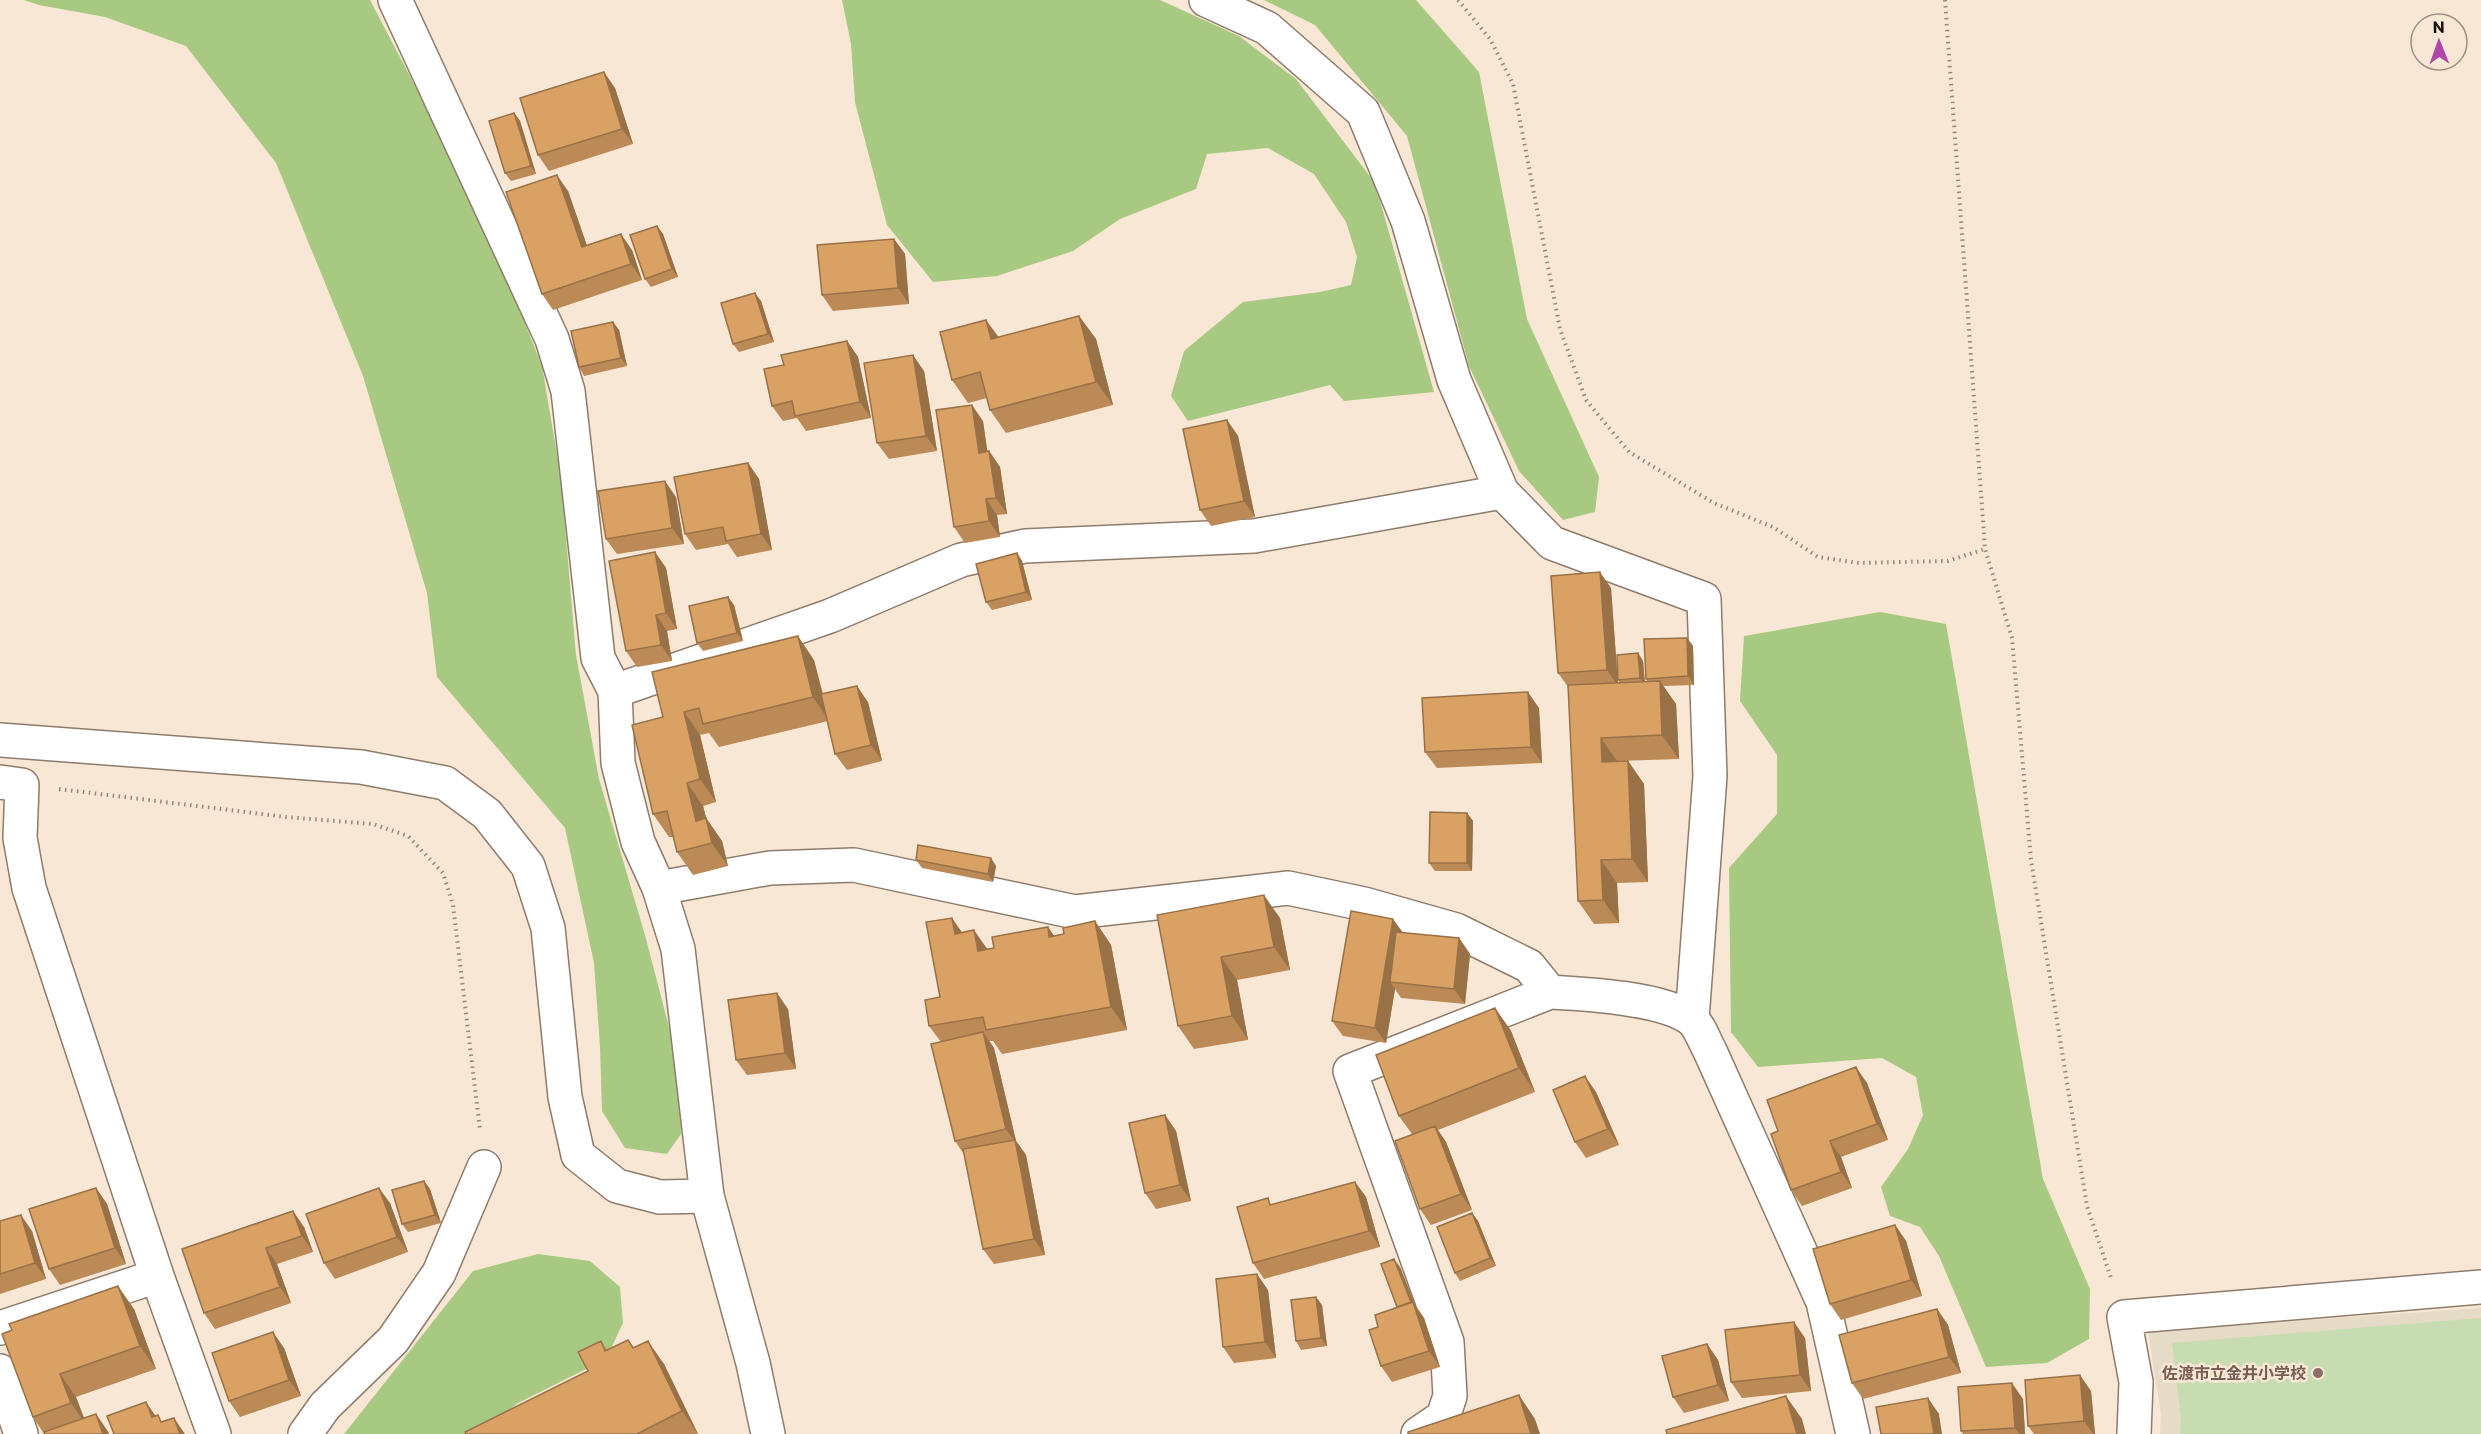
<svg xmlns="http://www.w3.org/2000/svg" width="2481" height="1434" font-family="Commissioner,'Noto Sans JP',sans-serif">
<rect width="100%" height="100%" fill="#f9e7d5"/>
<path fill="#e6dbc7" d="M2481,1308v126h-321l1,-20 -13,-83z"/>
<path fill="#c7dcb1" d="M2481,1318v116h-301l1,-17 -9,-74z"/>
<path fill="#a8c981" d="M24,0h346l110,210 62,156 19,112 15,177 23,124 46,156 25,96 10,70 1,33 -14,20 -42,-6 -23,-37 -2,-64 -6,-84 -29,-135 -128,-151 -10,-84 -64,-217 -87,-213 -90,-117 -81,-29 -66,-12z
M842,0h318l79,36 57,43 79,104 59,209 -90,9 -14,-16 -142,36 -17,-25 13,-45 59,-49 77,-10 31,-7 6,-28 -11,-35 -32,-48 -46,-26 -61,6 -11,35 -76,30 -47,32 -76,25 -64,6 -46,-57 -32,-123 -4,-58z
M1264,0h152l63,72 48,247 72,158 -4,35 -32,8 -44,-49 -50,-105 -62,-230 -92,-111z
M1880,612l66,12 97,555 47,110 -1,50 -42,24 -61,4 -47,-111 -19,-29 -30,-11 -9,-29 27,-38 15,-34 -7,-38 -34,-19 -124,9 -27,-35 -2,-164 48,-54v-59l-37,-54 4,-65z
M538,1254l52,7 30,26 3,36 -17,36 -88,44 -40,31h-134l129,-163z"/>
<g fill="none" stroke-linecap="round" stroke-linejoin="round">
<g stroke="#8d7c6c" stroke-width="36">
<path id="minor" d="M395,0l157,339 16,52 30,267 17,33 3,72 20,79 21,46 19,61 29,247 46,167 15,71
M1206,0l61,28 96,84 45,109 46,159 48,112
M615,691l215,-75 131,-56 64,-14 229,-10 248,-44 50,51 152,56 6,177 -18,243
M0,782l22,3 -2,53 9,50 128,388 57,158
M659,888l111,-20 84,-3 221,47 213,-24 76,16 92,26 73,36 21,26c35,2 113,6 141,27 8,6 14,23 19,32l113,251 30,132
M0,1328l157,-52
M0,1371l21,63
M305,1434l20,-28 68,-66 46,-67 45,-106
M1418,1434l25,-17 7,-21 -3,-54 -97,-271 200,-79
M2134,1434l2,-52 -12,-65 357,-30"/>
</g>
<g stroke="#8d7c6c" stroke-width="36">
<path id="tertiary" d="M0,740l361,27 84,16 42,31 41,52 20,62 17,169 13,58 39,31 43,11 47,-1"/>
</g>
<path stroke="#95887b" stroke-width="4" stroke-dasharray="1.5 4.5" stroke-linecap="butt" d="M1458,0l32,39 23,45 47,245 26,71 43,52 85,51 59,24 45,30 41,6 89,-2 37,-12
M1945,0l40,549 27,89 19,222 56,346 25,75
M59,789l227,28 87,7 35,12 35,37 10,32 27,225"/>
<use href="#minor" stroke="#fff" stroke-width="33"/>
<use href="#tertiary" stroke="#fff" stroke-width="33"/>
</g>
<path fill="#bb8a57" d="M615,88l18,56 -84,27 -11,-16z
M514,113l6,8 16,53 -25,7 -6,-8z
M568,191l19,55 45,4 10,30 -89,30 -11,-16z
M657,226l6,8 15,43 -27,10 -6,-8z
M894,239l11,15 4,50 -76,7 -11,-16z
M761,301l13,41 -35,10 -6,-8z
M1079,316l17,23 17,66 -107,28 -16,-23 -3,-12 -19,5 -16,-23 46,-43z
M613,322l6,8 8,36 -43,10 -5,-9z
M847,341l11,16 13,61 -65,13 -9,-13 -14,3 -11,-15 12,-41z
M924,371l13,80 -48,8 -12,-16z
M1227,420l11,16 17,81 -44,9 -11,-16z
M983,421l4,30h2l11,16 7,47 -10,1 3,22 -35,6 -11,-16z
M748,463l11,16 13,71 -35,7 -9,-13 -32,6 -11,-16z
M676,497l8,47 -67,10 -11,-15z
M655,552l11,16 11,61 -10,2 5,30 -35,6 -11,-16z
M1017,553l5,8 10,39 -40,10 -6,-8z
M1611,588l7,95h2l-2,-3 20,-27 5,8 2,21h3l-2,-3 41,-41 6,8 1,39 -31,1 13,18 3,55 -62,2h11l16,23 4,98 -31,1 2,40 -25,1 -16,-23 -9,-213 -11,-15z
M734,605l9,36 -40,10 -6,-8z
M814,660l9,34 45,8 14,59 -35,9 -12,-16 -7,-33 -109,26 -10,-14 -9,2 16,67 -13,4 3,12 16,23 6,25 -35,9 -16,-23 -4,-15h-4l-16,-23 10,-97z
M1539,708l3,55 -105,5 -12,-16z
M1467,813l6,8 -1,50h-37l-6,-8z
M916,860l80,6 -3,16 -71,-14z
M1157,915l123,3 10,52 -53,10 11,60 -54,9 -16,-23z
M1095,921l16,24 16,85 -125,24 -9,-13h-4l5,7 22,93 10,14 19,100 -51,9 -11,-15 -18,-93 -10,-15 -14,-99 -12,-16 33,-94 26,17 76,-15z
M1403,933l56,5 11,16 -5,50 -64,-6 -6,-9 -9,54 -43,-7 -11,-15z
M1495,1008l16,23 24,61 -97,38 8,12 26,68 -41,15 -11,-16 -8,-75 -13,-18z
M788,1009l8,60 -49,6 -11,-15z
M1867,1083l21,57 -47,17 11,31 -50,18 -11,-16 -13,-59z
M1596,1092l23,53 -33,13 -11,-16z
M1165,1115l11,16 15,70 -35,8 -11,-16z
M424,1181l6,8 11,34 -33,9 -6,-8z
M1355,1182l11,15 14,50 -116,32 -11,-16 19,-59z
M96,1188l11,16 19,60 -66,21 -11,-16z
M390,1203l18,49 -73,27 -11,-16z
M1472,1213l6,8 18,45 -36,15 -5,-8z
M0,1221l32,10 14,48 -46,15z
M1895,1225l11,16 16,55 -81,24 -11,-16z
M304,1227l9,25 -36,12 14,39 -76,26 -11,-16 -22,-64z
M1400,1267l15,38 9,13 16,49 -48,15 -11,-16 -3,-39 20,-20z
M1268,1290l8,68 -42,5 -11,-16z
M1322,1305l5,41 -26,4 -5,-9z
M134,1309l22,60 -80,28 8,21 23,12 2,4h-65l-11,-17 -31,-83z
M1937,1309l11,16 13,48 -98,26 -11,-16z
M1805,1338l6,53 -69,7 -11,-16z
M628,1340l6,8 30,16 34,70h-232l122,-63 13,-30 6,9z
M1707,1344l11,16 11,41 -45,12 -11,-16z
M284,1348l17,48 -61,21 -11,-16z
M2091,1391l4,43h-61l-6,-8z
M2023,1399l2,35h-62l-2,-3z"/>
<path fill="#997147" d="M604,72l11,16 18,56 -11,-15z
M514,113l6,8 16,53 -5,-8z
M557,175l11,16 25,72 -11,-16z
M657,226l6,8 15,43 -6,-8z
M621,234l11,16 10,30 -11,-16z
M894,239l11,15 4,50 -11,-16z
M755,293l6,8 13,41 -6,-8z
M1079,316l17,23 17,66 -17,-23z
M986,320l17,23 -12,-4z
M613,322l6,8 8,36 -6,-8z
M847,341l11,16 13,61 -11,-16z
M913,355l11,16 13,80 -11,-15z
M972,405l11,16 7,48 -11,-16z
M1227,420l11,16 17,81 -11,-16z
M989,451l11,16 7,47 -11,-16z
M748,463l11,16 13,71 -11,-16z
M665,481l11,16 8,47 -12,-16z
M986,499l11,16 3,22 -11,-16z
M655,552l11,16 11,61 -11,-16z
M1017,553l5,8 10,39 -6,-8z
M1600,572l11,16 7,98 -11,-16z
M728,597l6,8 9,36 -6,-8z
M656,615l11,16 5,30 -11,-16z
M798,636l16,24 15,61 -16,-24z
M1687,638l6,8 1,39 -6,-9z
M1638,653l5,8 2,25 -5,-8z
M1660,681l16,23 3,55 -17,-24z
M857,686l11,16 14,59 -11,-16z
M1528,692l11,16 3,55 -11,-16z
M684,712l16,23 16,67 -16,-23z
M1601,738l16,23 1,24 -16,-23z
M1628,761l16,23 4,98 -16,-23z
M687,783l16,23 5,19 -2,-7 16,23 6,25 -32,-45z
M1467,813l6,8 -1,50 -5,-8z
M991,858l5,8 -3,16 -5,-8z
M1601,860l16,23 2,40 -16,-23z
M1264,895l16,23 10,52 -16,-23z
M952,918l16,23 -13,-7z
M1393,919l11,15 -14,48 5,7 -9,54 -11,-15z
M1095,921l16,24 16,85 -16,-23z
M1048,927l16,23 -15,-13z
M974,930l16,23 -12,-2z
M1459,938l11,16 -5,50 -11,-15z
M1221,957l16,23 11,60 -16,-24z
M777,993l11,16 8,60 -11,-16z
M1495,1008l16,23 24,61 -16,-24z
M983,1032l11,16 22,93 10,14 19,100 -11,-16 -18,-96 -10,-14z
M1856,1067l11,16 21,57 -11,-16z
M1585,1076l11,16 23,53 -11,-16z
M1165,1115l11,16 15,70 -11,-16z
M1435,1126l11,16 26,68 -11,-16z
M1830,1141l11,16 11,31 -11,-16z
M424,1181l6,8 11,34 -6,-8z
M1355,1182l11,15 14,50 -11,-16z
M96,1188l11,16 19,60 -11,-16z
M379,1188l11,15 18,49 -11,-15z
M293,1211l11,16 9,25 -11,-16z
M1472,1213l6,8 18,45 -6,-8z
M21,1215l11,16 14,48 -11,-16z
M1895,1225l11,16 16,55 -11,-16z
M266,1248l11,16 14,39 -11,-16z
M1394,1259l6,8 15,38 9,13 16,49 -11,-16 -15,-45 -3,-4z
M1257,1274l11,16 8,68 -11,-16z
M118,1286l16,23 22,60 -16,-23z
M1316,1297l6,8 5,41 -6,-8z
M1937,1309l11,16 13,48 -12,-16z
M1794,1322l11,16 6,53 -11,-16z
M273,1332l11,16 17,48 -12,-16z
M648,1341l16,23 34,70 -16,-23z
M1707,1344l11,16 11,41 -11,-16z
M60,1374l16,23 11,29 -16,-23z
M2080,1375l11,16 4,43h-2l-9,-13z
M2012,1383l11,16 2,35h-6l-4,-6z
M1519,1395l16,24 5,15h-9z
M1786,1396l16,23 4,15h-9z
M1928,1398l11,16 3,20h-8z
M146,1402l11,16 -5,-1z
M96,1414l11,16 2,4h-6z
M174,1418l11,16h-5z"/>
<path fill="#daa165" stroke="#997147" stroke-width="1.5" d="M604,72l18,57 -84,26 -18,-57z
M514,113l17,53 -26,7 -16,-52z
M557,175l25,72 39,-13 10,30 -89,30 -36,-102z
M657,226l15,43 -27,10 -15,-44z
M894,239l4,49 -76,7 -5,-50z
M755,293l13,41 -35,10 -12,-41z
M1079,316l17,66 -106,28 -10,-38 -28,8 -12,-48 46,-12 5,19z
M613,322l8,36 -42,9 -8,-36z
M847,341l13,61 -65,14 -3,-15 -20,5 -8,-37 20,-4 -3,-10z
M913,355l13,81 -49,7 -13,-80z
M972,405l7,48 10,-2 7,47 -10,1 3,22 -35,6 -18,-117z
M1227,420l17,81 -44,9 -17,-81z
M748,463l13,71 -35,7 -3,-14 -38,7 -11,-57z
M665,481l7,47 -66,11 -8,-48z
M655,552l11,61 -10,2 5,30 -35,6 -17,-90z
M1017,553l9,39 -40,10 -10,-38z
M1600,572l7,98 -49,3 -7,-97z
M728,597l9,36 -40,10 -8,-37z
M798,636l15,61 -110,27 -4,-16 -15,4 16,67 -13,4 9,38 10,-3 6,25 -35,9 -10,-41 -14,3 -21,-89 31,-8 -11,-45z
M1687,638l1,38 -42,3 -2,-40z
M1638,653l2,25 -22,2 -1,-25z
M1660,681l2,54 -61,3 1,24 26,-1 4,98 -31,1 2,40 -25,1 -10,-216z
M857,686l14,59 -36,9 -14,-60z
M1528,692l3,55 -106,5 -3,-54z
M1430,812l37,1v50h-38z
M918,845l73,13 -3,16 -72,-14z
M1264,895l10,52 -53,10 11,59 -54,10 -21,-111z
M1351,911l42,8 -18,109 -43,-7z
M952,918l3,16 19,-4 4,21 16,-3 -2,-11 56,-10 1,10 15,-3 -1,-6 32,-7 16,86 -125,23 -3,-13 -54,9 -4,-26 15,-3 -14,-75z
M1396,932l63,6 -5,51 -64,-7z
M777,993l8,60 -49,7 -8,-60z
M1495,1008l24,60 -120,48 -23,-61z
M983,1032l23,97 -51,12 -24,-97z
M1856,1067l21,57 -47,17 11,31 -50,18 -20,-56 7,-3 -11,-31z
M1585,1076l23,53 -33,13 -22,-52z
M1165,1115l15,70 -35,8 -16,-70z
M1435,1126l26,68 -41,15 -25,-68z
M1015,1140l19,99 -51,10 -20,-100z
M424,1181l11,34 -33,9 -10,-34z
M1355,1182l14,49 -116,32 -16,-56 31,-9 2,7z
M96,1188l19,60 -66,21 -20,-60z
M379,1188l18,49 -73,26 -18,-49z
M293,1211l9,25 -36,12 14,39 -76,26 -22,-64z
M1472,1213l18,45 -35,15 -18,-46z
M21,1215l14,48 -35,11v-53z
M1895,1225l16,55 -81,24 -17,-55z
M1394,1259l17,43 -14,5 -16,-43z
M1257,1274l8,68 -42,5 -7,-68z
M118,1286l22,60 -80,28 11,29 -38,14 -31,-83 10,-4 -3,-6z
M1316,1297l5,41 -25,3 -5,-41z
M1413,1302l16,49 -48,15 -12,-36 9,-3 -3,-12z
M1937,1309l12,48 -97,26 -13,-48z
M1794,1322l6,53 -69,7 -6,-52z
M273,1332l16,48 -60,21 -17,-48z
M628,1340l5,8 15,-7 34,70 -45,23h-171l-1,-2 123,-61 -10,-19 23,-11 4,10z
M1707,1344l11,41 -45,12 -11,-41z
M2080,1375l4,46 -56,5 -3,-46z
M2012,1383l3,45 -54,3 -3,-44z
M1519,1395l12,39h-123v-2z
M1786,1396l11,38h-130l-1,-4z
M1928,1398l6,36h-53l-5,-27z
M146,1402l6,15 6,-2 3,7 13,-4 6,16h-66l-7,-18z
M96,1414l7,20h-58l-1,-2z"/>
<circle fill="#8d6e63" stroke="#f9e7d5" stroke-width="2" cx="2318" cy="1373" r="6"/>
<g text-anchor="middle" stroke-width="5" stroke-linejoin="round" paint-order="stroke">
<g font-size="16" font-weight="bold" fill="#785e54" stroke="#f9e7d5" text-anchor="end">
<text x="2306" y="1379">佐渡市立金井小学校</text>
</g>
</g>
<g transform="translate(2439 42) rotate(359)"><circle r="28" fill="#f9e7d5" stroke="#9d9083" stroke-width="1.5"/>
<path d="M0-4.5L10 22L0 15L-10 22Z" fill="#b047a8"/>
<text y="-9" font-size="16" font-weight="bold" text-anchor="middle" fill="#130d07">N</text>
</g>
</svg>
